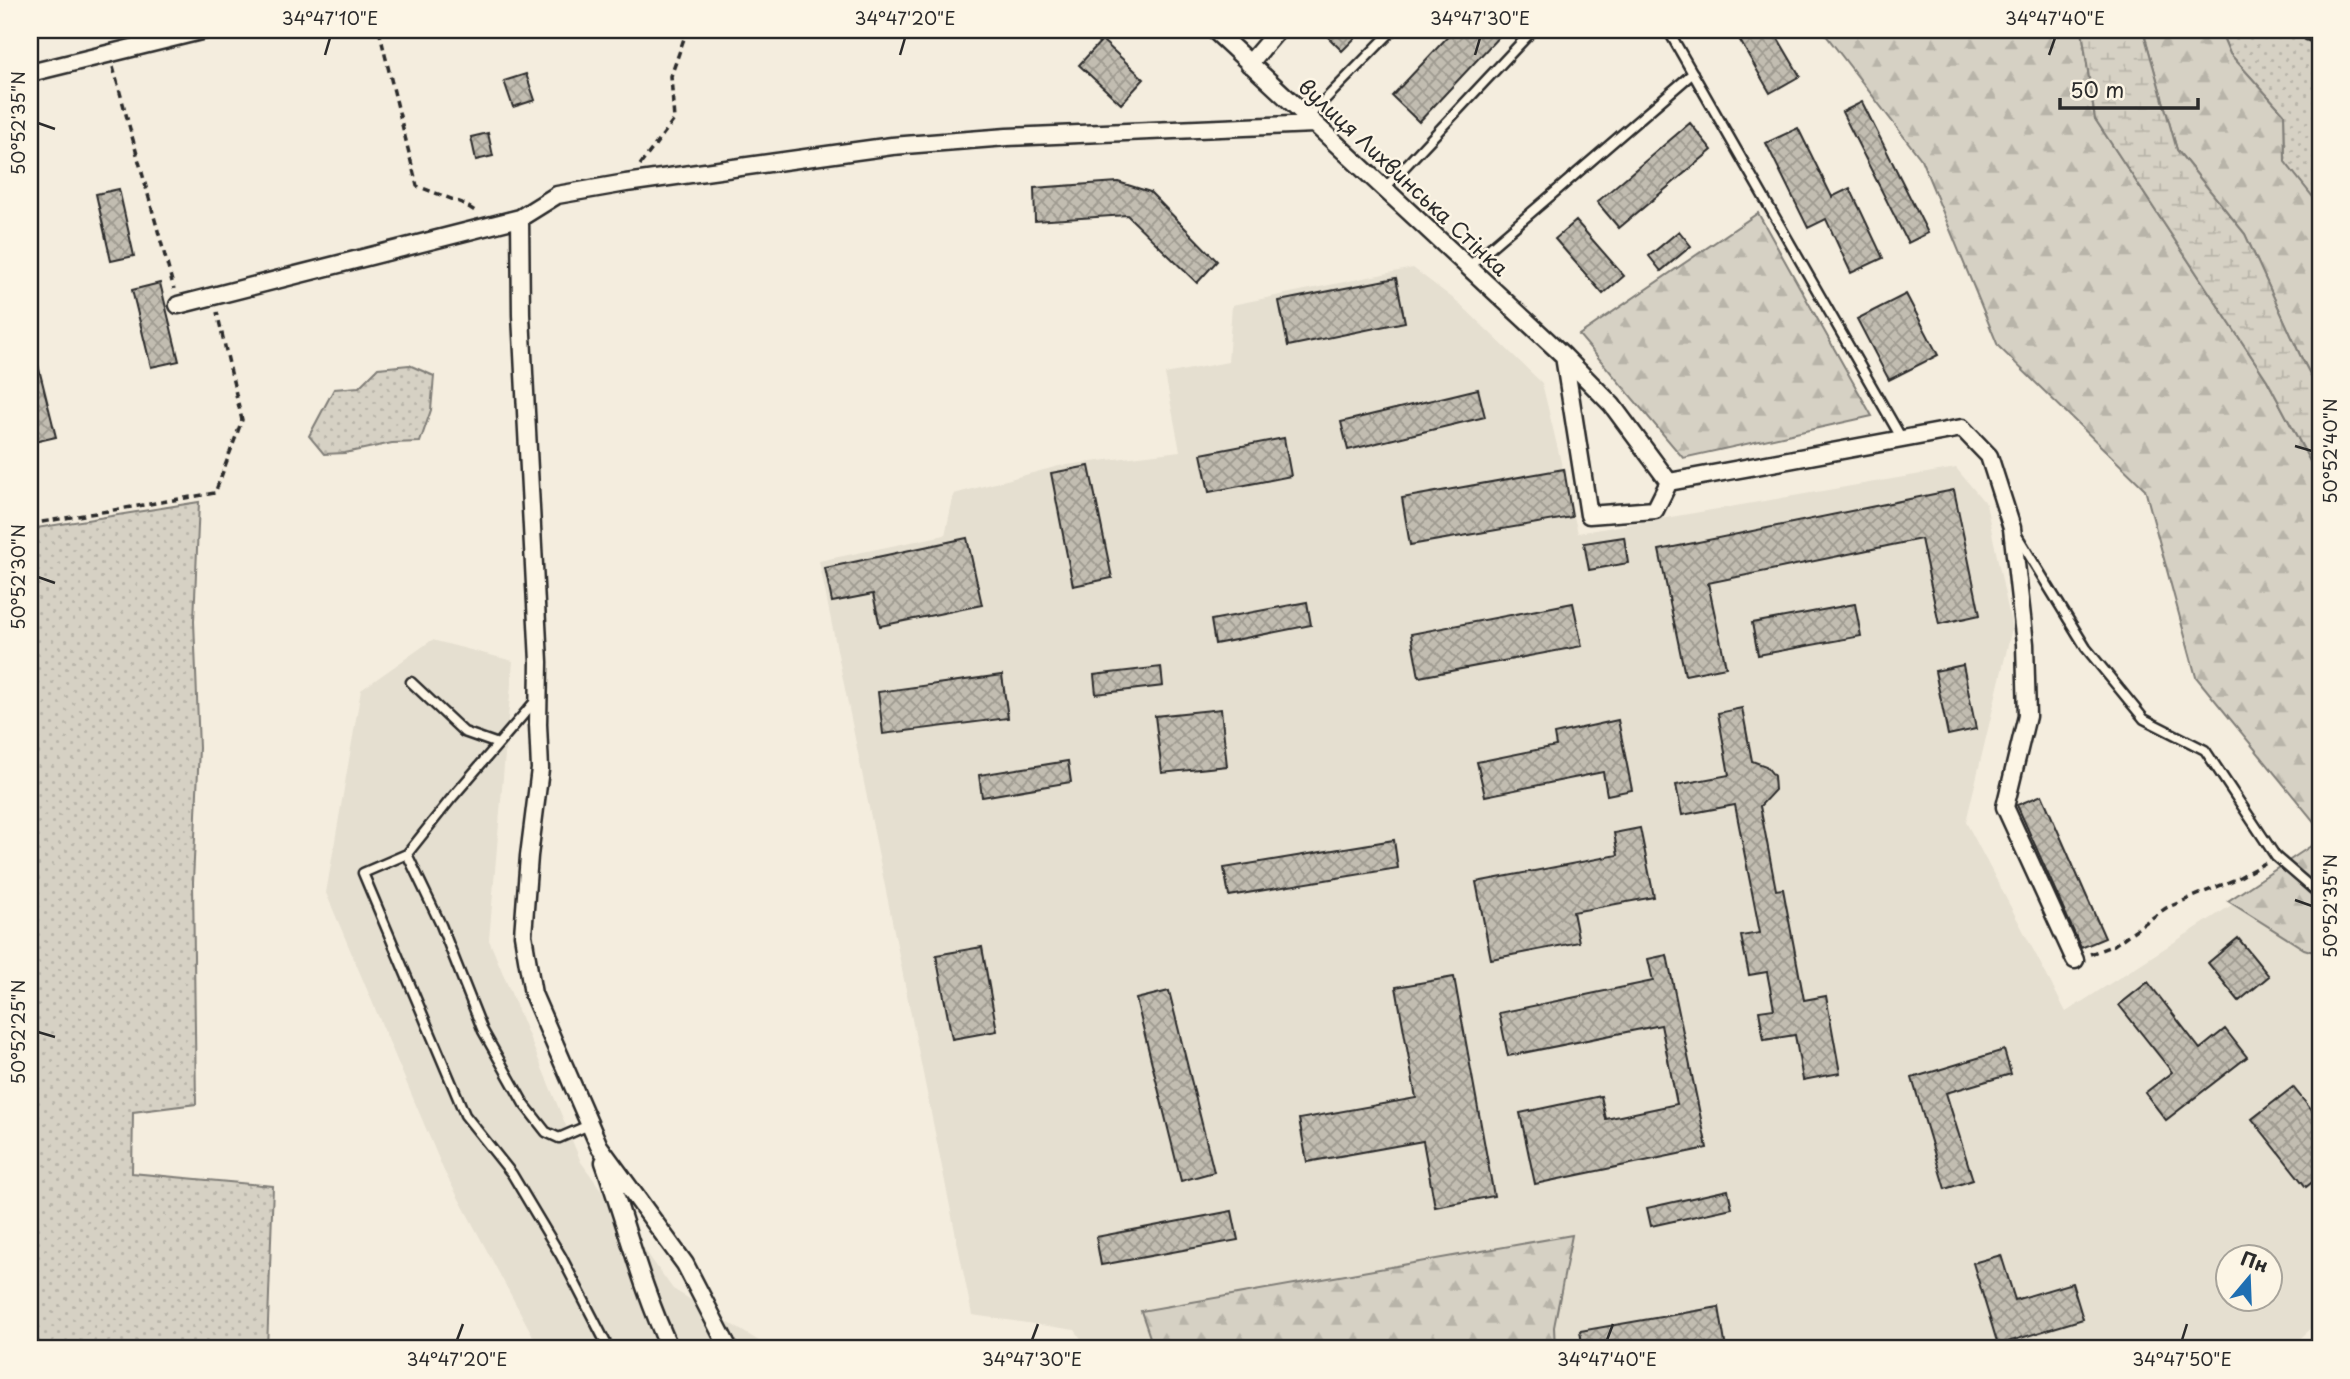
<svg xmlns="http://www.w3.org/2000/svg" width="2350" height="1379" font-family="'Playpen Sans',sans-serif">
<defs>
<pattern id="green-dots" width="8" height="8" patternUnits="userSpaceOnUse" patternTransform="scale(1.75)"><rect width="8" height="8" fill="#d6d1c4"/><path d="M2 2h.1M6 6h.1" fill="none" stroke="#b8b4a9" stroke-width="1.8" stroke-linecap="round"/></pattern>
<pattern id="forest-firs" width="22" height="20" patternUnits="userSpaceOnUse" patternTransform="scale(1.75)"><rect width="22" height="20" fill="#d6d1c4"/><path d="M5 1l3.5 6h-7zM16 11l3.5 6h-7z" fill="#b8b4a9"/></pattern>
<pattern id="wetland-marsh" width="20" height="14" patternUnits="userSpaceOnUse" patternTransform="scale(1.75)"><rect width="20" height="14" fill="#d6d1c4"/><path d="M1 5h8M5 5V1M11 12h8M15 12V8" fill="none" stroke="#b8b4a9"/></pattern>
<pattern id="building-cross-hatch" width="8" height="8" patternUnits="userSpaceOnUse" patternTransform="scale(1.75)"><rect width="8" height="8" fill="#c2bdb1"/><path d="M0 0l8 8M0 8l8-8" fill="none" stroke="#9e9a90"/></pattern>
</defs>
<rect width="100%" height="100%" fill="#f4edde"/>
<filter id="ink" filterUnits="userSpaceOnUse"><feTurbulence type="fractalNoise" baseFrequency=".0143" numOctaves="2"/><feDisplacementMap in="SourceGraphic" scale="14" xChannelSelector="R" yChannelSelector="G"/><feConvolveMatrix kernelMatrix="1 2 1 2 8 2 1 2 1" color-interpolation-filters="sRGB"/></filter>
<g filter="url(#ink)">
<path fill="#e5dfd0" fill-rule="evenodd" d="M1413,268l46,35 83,80 36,150 378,-65 30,36 26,124 -46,194 100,190 220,-142 34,35v416l-32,28h-1200l-13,-19 -103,-15 -153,-754 126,-26 9,-41 105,-28 121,-15 -15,-77 63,-12 4,-57zM2228,1256h42v42h-42z
M432,640l81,21 -24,279 92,222 92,127 99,60h-232l-96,-178 -118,-278 35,-203z"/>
<path fill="url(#green-dots)" stroke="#807e78" stroke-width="2" d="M2220,30h100v176l-35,-44 -1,-48 -54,-60z
M409,365l25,11 -3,34 -11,32 -28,1 -47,10 -21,1 -15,-18 25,-47 25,-2 19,-19z
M199,502l-5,119 5,127 -6,134 3,222 -63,8 -1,61 141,13 -6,163h-237v-820z"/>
<path fill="url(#forest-firs)" stroke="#807e78" stroke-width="2" d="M1822,30h260l13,89 172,261 53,100v349l-124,-152 -51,-188 -147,-143 -77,-187z
M2143,30h77l10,24 54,60 1,48 35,44v187l-20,-38 -55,-121 -68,-84z
M1758,213l114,203 -189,42 -104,-123z
M2320,840v114l-16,-5 -76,-48z
M1572,1235l-18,92 1,22h-401l-13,-38z"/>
<path fill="url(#wetland-marsh)" stroke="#807e78" stroke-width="2" d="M2082,30h61l34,120 68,84 55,121 20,38v87l-53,-100 -172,-261z"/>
<path fill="url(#building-cross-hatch)" stroke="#2b2b2b" stroke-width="2" d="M1321,30h42l-21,21z
M1454,30h51l-86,92 -27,-26z
M1734,30h39l27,46 -30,17z
M1102,40l42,39 -23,25 -42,-39z
M526,74l9,26 -22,7 -9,-26z
M1862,102l66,131 -20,10 -66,-131z
M1690,123l22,27 -93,78 -22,-26z
M1798,128l34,69 18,-9 33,70 -32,15 -25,-54 -18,9 -42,-85z
M488,133l5,23 -17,4 -5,-23z
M1118,182l32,10 67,69 -20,22 -70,-68 -92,6 -1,-33z
M119,189l15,67 -23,5 -15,-67z
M1576,221l48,55 -21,18 -48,-55z
M1679,231l12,15 -30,25 -12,-15z
M1396,278l9,44 -117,24 -9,-45z
M160,283l19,78 -28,6 -19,-77z
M1906,294l32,61 -49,25 -32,-61z
M35,353l21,84 -26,6v-89z
M1478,389l7,28 -137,33 -7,-28z
M1284,438l7,38 -82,16 -8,-38z
M1089,466l23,112 -39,8 -22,-113z
M1564,469l8,48 -162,28 -8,-47z
M1954,490l26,125 -41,9 -18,-85 -213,44 18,84 -41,8 -26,-125z
M1624,537l4,26 -39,7 -5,-27z
M967,538l15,67 -102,21 -7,-32 -41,8 -7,-34z
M1307,602l4,23 -96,19 -4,-24z
M1573,603l9,43 -163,31 -8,-43z
M1855,604l6,32 -103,19 -6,-32z
M1963,665l13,64 -28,6 -13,-64z
M1161,667l2,19 -67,8 -2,-19z
M1002,675l6,43 -125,16 -5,-42z
M1742,708l10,53 14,5 8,10 1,14 -15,16 16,84 7,-1 21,111 22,-4 14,77 -37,7 -8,-45 -31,5 -5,-29 15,-2 -7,-37 -18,3 -8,-39 19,-3 -25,-128 -53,10 -6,-30 53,-10 -11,-62z
M1221,709l6,57 -65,7 -7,-57z
M1618,720l14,70 -25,5 -4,-23 -118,24 -8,-34 79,-16 -2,-12z
M1068,761l3,21 -89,15 -3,-22z
M2042,795l63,143 -24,10 -64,-143z
M1640,828l14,69 -81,15 6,30 -88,17 -15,-77 142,-27 -4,-22z
M1394,840l4,28 -169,28 -5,-28z
M2238,938l31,38 -30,25 -31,-38z
M982,947l15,84 -45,8 -16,-84z
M1667,955l40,193 -172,36 -15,-71 81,-17 5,23 71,-15 -16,-79 -153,31 -9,-43 154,-32 -5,-22z
M1454,977l40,219 -59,11 -12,-66 -116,21 -8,-43 117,-21 -20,-111z
M2148,982l52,67 25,-20 22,28 -81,63 -21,-27 27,-21 -53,-67z
M1169,991l45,181 -33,9 -45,-182z
M2004,1050l7,24 -65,19 27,87 -28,9 -33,-111z
M2293,1087l27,34v55l-14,11 -54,-68z
M1728,1190l4,18 -81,18 -4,-18z
M1232,1211l6,29 -137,25 -5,-28z
M2001,1255l14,45 57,-17 11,36 -85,26 -25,-82z
M1719,1307l7,42h-143l-3,-18z"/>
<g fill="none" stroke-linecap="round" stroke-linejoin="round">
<g stroke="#2b2b2b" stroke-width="13">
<path id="service" d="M1668,30l234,409
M1307,118l86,-88
M1384,189l149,-159
M1468,267l225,-194
M2018,537l68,111 58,71 61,31 71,107 44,38
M411,682l53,50 34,12
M537,699l-87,101 -43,54 -44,19 102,242 47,59 49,82 48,93
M407,854l34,71 42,106 41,73 22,28 13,6 30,-13"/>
</g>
<g stroke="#2b2b2b" stroke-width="21">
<path id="minor" d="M1214,30l350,326 25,159 66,-5 14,-28 -57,-77 -48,-49
M1249,64l29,-34
M30,73l175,-43
M520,218l1,97 18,347 -1,62 2,45 -11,87 -6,79 10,59 66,152 86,118 44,85
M178,305l342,-87 37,-23 69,-12 266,-37 115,-9 307,-13
M1669,482l293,-54 27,28 23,72 13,116 2,72 -22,91 70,153
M604,1162c22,62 38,127 66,187"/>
</g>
<path stroke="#2b2b2b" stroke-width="3.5" stroke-dasharray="7 5" stroke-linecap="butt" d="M379,30l38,156 45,17 13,8
M2282,30l38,15
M113,67l61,222
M640,165l34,-45 -3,-44 16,-46
M30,524l185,-31 27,-73 -25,-108
M2090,954l24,-9 52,-37 70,-29 29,-16"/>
<use href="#service" stroke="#fcf5e5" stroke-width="8"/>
<use href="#minor" stroke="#fcf5e5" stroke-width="16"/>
</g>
</g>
<path fill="none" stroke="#2b2b2b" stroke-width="2.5" d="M325,55l5,-17M900,55l5,-17M1475,55l5,-17M2049,55l6,-17M38,123l17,6M2295,446l17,5M38,577l17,6M2295,900l17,6M38,1032l17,5M457,1340l6,-16M1032,1340l6,-16M1607,1340l6,-16M2182,1340l5,-16"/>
<g text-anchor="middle" stroke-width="5" stroke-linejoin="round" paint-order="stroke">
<g font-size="21" fill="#2b2b2b" stroke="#fcf5e5">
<text transform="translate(1403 178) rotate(43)" y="7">вулиця Лихвинська Стінка</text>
</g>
</g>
<rect width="2350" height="1379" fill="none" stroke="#fcf5e5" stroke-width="77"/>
<g transform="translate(2249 1278) rotate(19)"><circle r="33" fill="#fcf5e5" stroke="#a8a49b" stroke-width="2"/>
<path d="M0-5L12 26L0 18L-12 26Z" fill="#1f6fb2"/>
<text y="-10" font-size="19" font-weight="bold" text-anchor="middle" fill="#2b2b2b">Пн</text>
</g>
<path d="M2060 98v10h138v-10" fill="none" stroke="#2b2b2b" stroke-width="3.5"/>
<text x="2070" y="98" font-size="21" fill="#2b2b2b" stroke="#fcf5e5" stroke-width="5" paint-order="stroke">50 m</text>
<rect x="38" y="38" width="2274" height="1302" fill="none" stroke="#2b2b2b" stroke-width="2.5"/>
<g font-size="18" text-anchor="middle" fill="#2b2b2b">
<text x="330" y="25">34°47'10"E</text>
<text x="905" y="25">34°47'20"E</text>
<text x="1480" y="25">34°47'30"E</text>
<text x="2055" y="25">34°47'40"E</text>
<text transform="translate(19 123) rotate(-90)" y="6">50°52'35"N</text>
<text transform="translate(2331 451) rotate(-90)" y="6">50°52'40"N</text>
<text transform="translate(19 577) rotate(-90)" y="6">50°52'30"N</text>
<text transform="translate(2331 906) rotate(-90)" y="6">50°52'35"N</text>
<text transform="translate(19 1032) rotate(-90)" y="6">50°52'25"N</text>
<text x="457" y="1366">34°47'20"E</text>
<text x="1032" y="1366">34°47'30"E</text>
<text x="1607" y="1366">34°47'40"E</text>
<text x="2182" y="1366">34°47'50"E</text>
</g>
</svg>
